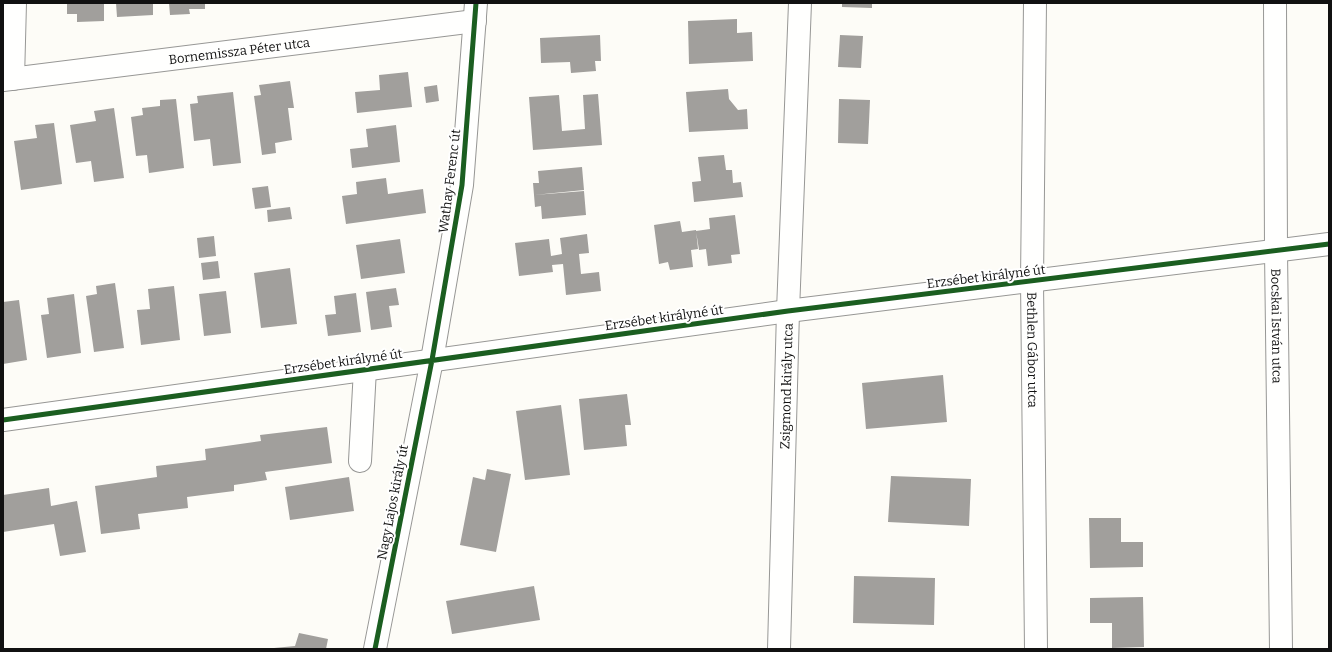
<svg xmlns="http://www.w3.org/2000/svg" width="1332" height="652" font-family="Bitter,serif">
<rect width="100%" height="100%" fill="#fdfcf7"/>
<path fill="#a19f9c" d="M67,3h37v18l-27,1v-8h-10z
M116,3h37v12l-36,2z
M169,3h36v6h-16l1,5 -20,1z
M842,3h30v5l-30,-1z
M737,19v14l15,-1 1,29 -64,3 -1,-43z
M600,35l1,26h-6l1,10 -25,2 -1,-11 -29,1 -1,-25z
M840,35l23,1 -2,32 -23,-1z
M408,72l4,35 -55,6 -2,-21 25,-2 -1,-15z
M290,81l4,27h-6l4,32 -17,3 1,10 -14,2 -8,-59 7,-1 -2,-10z
M437,85l2,16 -13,2 -2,-16z
M728,89l1,10 9,11 9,-1 1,20 -59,3 -3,-40z
M233,92l8,71 -28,3 -3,-27 -16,2 -4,-37 8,-1 -1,-7z
M598,94l4,51 -69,5 -4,-53 30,-2 3,36 23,-2 -2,-34z
M176,99l8,69 -35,5 -2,-18 -11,1 -5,-39 12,-2 -1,-7 18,-2v-6z
M839,99l31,1 -2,44 -30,-1z
M114,108l10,70 -30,4 -3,-21 -15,2 -6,-38 26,-4 -2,-10z
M54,123l8,61 -41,6 -7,-49 23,-3 -2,-13z
M396,125l4,37 -48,6 -2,-19 18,-2 -2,-18z
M724,155l2,15h6l1,13 8,-1 2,15 -49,5 -2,-20 9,-1 -3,-24z
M582,167l2,23 -50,5 -1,-12h6l-1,-12z
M386,178l2,16 35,-5 3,24 -80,11 -4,-28 15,-2 -1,-12z
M268,186l3,21 -16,2 -3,-21z
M584,191l2,24 -44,4 -1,-13 -6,1 -1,-12z
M290,207l2,12 -24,3 -1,-12z
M735,215l5,39 -9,1 1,8 -24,3 -2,-17 -7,1 -3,-19 14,-2 -1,-11z
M680,221l2,11 14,-2 2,19 -7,1 2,17 -23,3 -2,-8 -9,2 -5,-39z
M587,234l2,19 -10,1 2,20 18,-2 2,19 -35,4 -3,-31 -11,1 1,7 -34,4 -4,-33 34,-4 2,17 11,-2 -2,-16z
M214,236l2,20 -17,2 -2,-20z
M400,239l5,34 -44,6 -5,-34z
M218,261l2,17 -17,2 -2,-17z
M290,268l7,56 -36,4 -7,-55z
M115,283l9,65 -30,4 -8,-56 11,-2 -1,-8z
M174,286l6,54 -39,5 -4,-35 13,-1 -2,-20z
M396,288l3,17 -10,1 3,21 -21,3 -5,-38z
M226,291l5,42 -27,3 -5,-42z
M356,293l5,39 -33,4 -3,-21 11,-1 -2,-18z
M74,294l7,59 -34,5 -6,-43 8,-1 -2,-16z
M19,300l8,60 -24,4v-62z
M943,375l4,47 -81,7 -4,-46z
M627,394l4,31h-6l2,21 -43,4 -5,-51z
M561,405l9,70 -45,5 -9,-69z
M327,427l5,36 -67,9 2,8 -33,5v6l-47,6 1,11 -50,6 2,15 -39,5 -6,-48 62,-9 -1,-11 50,-6 -1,-11 56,-8 -1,-6z
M487,469l24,5 -15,78 -36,-7 13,-68 12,3z
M891,476l80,3 -2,47 -81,-4z
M349,477l5,34 -64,9 -5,-33z
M49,488l2,18 26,-5 9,51 -26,4 -6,-32 -51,8v-37z
M1089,518h32v24h22v25l-53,1z
M854,576l81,2 -1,47 -81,-2z
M534,586l6,34 -88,14 -6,-33z
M1143,597l1,50 -32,1v-25h-22v-25z
M299,633l29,6 -2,10h-52v-1l21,-2z"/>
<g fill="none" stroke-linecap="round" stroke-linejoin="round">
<g stroke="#979795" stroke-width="24">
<g id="minor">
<path id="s1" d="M1035,3l-3,278 4,368"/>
<path id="s2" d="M1275,3l1,248 5,398"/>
<path d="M13,79l2,-76"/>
<path id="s3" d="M3,80l472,-59"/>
<path d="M3,420l785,-109 541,-67"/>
<path d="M360,461l5,-92"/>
<path d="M375,649l57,-289 30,-175 14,-182"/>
<path id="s4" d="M779,649l9,-338 12,-308"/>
</g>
</g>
<use href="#minor" stroke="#fffffe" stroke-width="22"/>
<g stroke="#fff" stroke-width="8">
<path id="cycleway" d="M3,420l785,-109 541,-67
M375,649l57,-289 30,-175 14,-182"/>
</g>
<use href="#cycleway" stroke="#1b5e20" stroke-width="5"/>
</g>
<g text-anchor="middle" stroke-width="4" stroke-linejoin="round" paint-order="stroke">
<g font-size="13" fill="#111" stroke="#fff">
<text dy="5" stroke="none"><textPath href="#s3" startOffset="238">Bornemissza Péter utca</textPath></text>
<text transform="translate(449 181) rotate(-83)" y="5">Wathay Ferenc út</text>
<text transform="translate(986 276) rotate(-7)" y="5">Erzsébet királyné út</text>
<text transform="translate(664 317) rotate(-8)" y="5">Erzsébet királyné út</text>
<text dy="5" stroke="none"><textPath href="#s2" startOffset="323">Bocskai István utca</textPath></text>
<text dy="5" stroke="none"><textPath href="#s1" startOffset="347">Bethlen Gábor utca</textPath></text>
<text transform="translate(343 361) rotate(-8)" y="5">Erzsébet királyné út</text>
<text dy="5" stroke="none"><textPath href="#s4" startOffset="263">Zsigmond király utca</textPath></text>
<text transform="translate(392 502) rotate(-79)" y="5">Nagy Lajos király út</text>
</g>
</g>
<rect width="1332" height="652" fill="none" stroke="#111111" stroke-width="8"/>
</svg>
